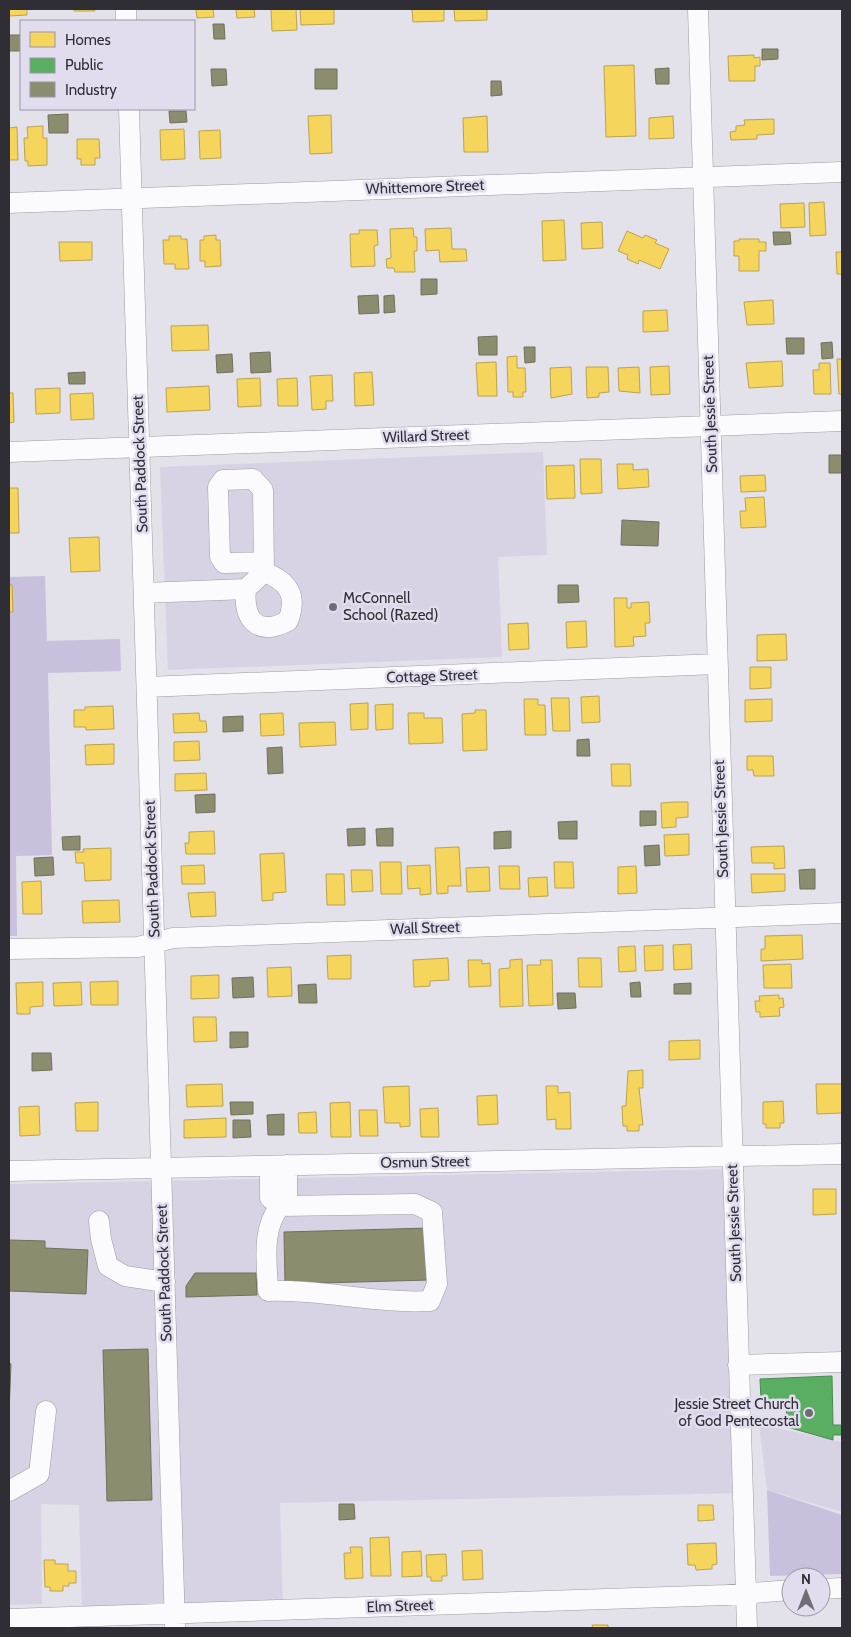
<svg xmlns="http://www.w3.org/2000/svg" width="851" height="1637" font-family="Cabin,sans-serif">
<rect width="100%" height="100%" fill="#e3e1ea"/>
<path fill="#d7d3e4" d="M543,452l4,103 -49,2 4,100 -334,13 -8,-203z
M732,1169l11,324 -463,10 3,108 -201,5 -3,-111 -38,-1 1,100 -33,1v-421z
M759,1424l83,18v70l-75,-22z"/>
<path fill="#c8c0dd" d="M45,576l2,65 73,-2 1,32 -73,2 4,182 -36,1 1,80h-8v-359z
M767,1490l75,25v59l-72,2z"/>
<path fill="#f6d55c" stroke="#bba350" d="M9,9h18v6l-18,1z
M74,9h20l1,2h-21z
M196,9h17l1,8 -17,1z
M236,9h18l1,8 -18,1z
M271,9h25l1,21 -25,1z
M300,9h34v15l-33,1z
M412,9h32v12l-31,1z
M454,9h33v11l-32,1z
M754,55v3l6,-1v9h-5v15h-26l-1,-25z
M634,65l2,71 -30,1 -2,-71z
M331,115l1,38 -22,1 -2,-38z
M487,116l1,36h-24l-1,-34z
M673,116l1,22 -25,1v-21z
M774,119v15l-17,1v4l-26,1 -1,-8 6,-1v-5l9,-1 -1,-5z
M43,126v12h4v27l-19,1v-5h-3l-1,-23h4l-1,-11z
M17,127l1,33h-9v-32z
M184,129l1,30 -24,1 -1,-30z
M220,130l1,28 -21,1 -1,-28z
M77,139h22l1,19h-5v7h-14v-6h-4z
M824,202l2,33 -16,1 -1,-33z
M804,203l1,24 -24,1 -1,-24z
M564,220l2,40 -23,1 -1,-40z
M602,222l1,26 -21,1 -1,-26z
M413,228l1,9h3v14h-3l1,21h-20l-1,-4h-7l-1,-9 5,-1 -1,-29z
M451,228l1,21h14l1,12 -27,1 -1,-12 -13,1 -1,-22z
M359,230h18l1,15 -4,1 1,20 -24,1 -1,-33h9z
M627,231l16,7 2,-3 12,5 -2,3 14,6 -9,20 -21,-9 -1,4 -11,-5 1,-4 -10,-4z
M216,235v5h4l1,26 -16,1v-6h-5v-21h4v-4z
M169,236h12v3h6l2,30h-14v-5h-11l-1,-24h6z
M739,239h20v3h7v9h-7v20h-20v-15h-5v-15h5z
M59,242h33v18l-32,1z
M836,252h6v22h-5z
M773,300l1,24 -27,1 -3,-23z
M667,310l1,21 -25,1v-21z
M208,325l1,25 -37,1 -1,-25z
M517,356v12h8l1,24h-3v5h-10v-5h-5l-1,-35z
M837,359h5v35h-3z
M782,361l1,25 -34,2 -3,-25z
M496,362l1,34h-19l-2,-33z
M819,363h11l1,31h-17l-1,-24h6z
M669,366l1,28 -19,1 -1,-28z
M571,367l1,27 -21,4 -1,-30z
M586,367h22l1,25 -10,1v4l-12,1z
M639,367l1,26 -21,-2 -1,-23z
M372,372l2,33 -19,1 -1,-33z
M332,375l1,26h-7v8l-14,1 -2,-34z
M260,378l1,28 -23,1 -1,-28z
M297,378l1,28h-20l-1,-27z
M9,384v9h4l1,29 -5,1z
M209,386l1,24 -43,2 -1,-24z
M60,388v25l-24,1 -1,-25z
M93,393l1,26 -23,1 -1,-26z
M580,459h21l1,34 -21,1z
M617,464h16v6l15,-1 1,18 -31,2z
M574,465l1,33 -28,1 -1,-33z
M765,475l1,16 -25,1 -1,-16z
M9,488h9l1,45h-10z
M764,497l2,30 -25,1 -1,-17h6l-1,-13z
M99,537l1,34 -29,1 -2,-34z
M9,585h3l1,27h-4z
M614,598h13v10h4v-5l18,-1 1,21h-5l1,13 -13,1 1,9 -19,1z
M586,621l1,26 -20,1 -1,-26z
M528,623l1,26 -20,1 -1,-26z
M786,634l1,26 -30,1v-26z
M750,667h21v21l-21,1z
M599,696l1,26 -18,1 -1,-26z
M551,698h18l1,33h-17z
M524,699h14v6h7l1,30h-21z
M772,699v22l-27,1v-22z
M368,703v26l-17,1 -1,-26z
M393,704v25l-17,1 -1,-25z
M113,706l1,23 -28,1v-3h-12v-17h11v-3z
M475,710h11l1,40 -24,1 -1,-37 13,-1z
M199,713l1,8h6l1,11 -33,1 -1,-19z
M283,713l1,22 -23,1 -1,-22z
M408,713h16v5h18l1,25 -34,1z
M335,722l1,23 -36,2 -1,-24z
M199,741l1,19 -26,1v-19z
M114,744v20l-28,1 -1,-20z
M747,756h26l1,20h-20l-1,-6h-6z
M611,764h19l1,22h-19z
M206,773l1,17 -32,1v-17z
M675,802h13v15l-12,1v9l-14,1 -1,-25z
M214,831l1,23h-29l-1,-11h4v-11z
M689,834v21l-24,1 -1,-21z
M784,846l1,22 -11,1v-6h-22l-1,-16z
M459,847l2,39h-13v7l-11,1 -2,-46z
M111,848v32l-26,1 -1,-18h-8l-1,-11h9l-1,-3z
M284,853l2,39 -13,1v7l-11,1 -2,-47z
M380,862h21l1,32h-21z
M554,862h19l1,26h-19z
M204,865l1,19h-23l-1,-18z
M430,865l1,29 -11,1v-7l-12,1 -1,-23z
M499,866h20l1,23h-20z
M636,866l1,27 -19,1v-27z
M489,867l1,24 -23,1 -1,-24z
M351,870h21l1,21 -21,1z
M326,874h18l1,31h-18z
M751,874h34v17l-33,2z
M547,877l1,19 -19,1 -1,-19z
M41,881l1,33h-19l-1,-32z
M215,892l1,24 -25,1 -3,-24z
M119,900l1,22 -37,1 -1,-22z
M802,935l1,24 -42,2v-12h4v-13z
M691,944l1,25 -18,1 -1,-25z
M663,945v25l-18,1 -1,-25z
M635,946l1,25 -17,1 -1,-25z
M351,955v24h-23l-1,-23z
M448,958l1,22 -19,1v5l-16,1 -1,-27z
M578,958h23l1,29h-23z
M522,959l1,47 -23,1 -1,-38 11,-1v-8z
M468,960h14v4l8,-1 1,23 -22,1z
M540,960h12l1,45 -24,1 -2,-41h14z
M791,964l1,24h-28l-1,-23z
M291,967l1,29 -24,1 -1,-29z
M219,975v23l-28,1v-23z
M118,981v24h-27l-1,-23z
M43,982v24l-13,1v7h-13l-1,-31z
M81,982l1,23 -28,1 -1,-23z
M779,995v4l4,-1 1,9 -5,1 1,8 -20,1v-5h-4l-1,-11h5l-1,-5z
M193,1017h23l1,24 -23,1z
M700,1040v19l-31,1v-19z
M643,1070v18h-4l4,37h-4v6h-12v-5h-4l-1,-20h4l2,-35z
M222,1084l1,22 -36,1 -1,-22z
M816,1084h26v29l-25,1z
M409,1086l1,40 -10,1v-4h-15l-2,-36z
M546,1086h12v7l12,-1 1,37h-15v-10l-9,1z
M497,1095l1,29 -20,1 -1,-29z
M783,1101l1,22h-4v5h-14v-4h-3v-22z
M98,1102v29h-22l-1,-28z
M350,1102l1,35h-20l-1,-34z
M39,1106l1,29 -20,1 -1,-29z
M438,1108l1,29h-18l-1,-28z
M359,1110h18l1,26h-18z
M316,1112l1,21h-18l-1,-20z
M226,1118v19l-42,1v-18z
M813,1189h23v25l-23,1z
M698,1505h15l1,15 -16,1z
M389,1537l2,39h-20l-1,-38z
M716,1543l1,21 -5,1v4l-16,1 -1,-5h-7l-1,-21z
M350,1547h12l1,31 -18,1 -1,-26h7z
M482,1550l1,29 -20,1 -1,-29z
M421,1551l1,25 -20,1v-25z
M446,1554l1,22h-5v5h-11v-4h-4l-1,-22z
M44,1560h11v4h13v7h8v12h-7v3h-6v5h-13v-4h-5z
M592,1625h16v3h-15z"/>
<path fill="#5aae61" stroke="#4d8854" d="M832,1376l1,49h9v10h-9v5l-46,-13 -1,-28 -25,1 -1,-21z"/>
<path fill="#8c8c6e" stroke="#70705d" d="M213,24h11l1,15h-11z
M9,35h12v16h-12z
M762,49h16v10l-16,1z
M669,68v16h-13l-1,-15z
M211,69h15l1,16 -15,1z
M315,69h22v20h-22z
M491,81h10l1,14 -11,1z
M169,111h17l1,11 -17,1z
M68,114v19h-19l-1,-18z
M773,232h17l1,12 -17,1z
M421,279h16v15l-16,1z
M378,295l1,18 -20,1 -1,-18z
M394,295l1,17 -11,1v-17z
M497,336v19h-18l-1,-18z
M786,338h18v16h-17z
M832,342l1,16 -11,1 -1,-16z
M524,347h11v15l-10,1z
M270,352l1,20 -20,1 -1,-20z
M232,354l1,18 -16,1 -1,-18z
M85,372v12h-16l-1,-11z
M829,455h13v18h-13z
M622,520l37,2 -1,24 -37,-1z
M558,585h20l1,17 -21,1z
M243,716v15l-20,1v-15z
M589,739l1,17h-13v-16z
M282,747l1,26 -15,1 -1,-26z
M215,794v18l-19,1 -1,-18z
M640,811h16v14l-16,1z
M577,821v18h-18l-1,-17z
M365,828v17l-17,1 -1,-17z
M393,828v18h-16l-1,-17z
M511,831v17l-17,1v-17z
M80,836v14h-17l-1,-13z
M659,845l1,20 -15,1 -1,-20z
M53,857l1,18 -19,1 -1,-18z
M815,869v20h-15l-1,-19z
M253,977l1,20 -21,1 -1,-20z
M640,982l1,15h-10l-1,-14z
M691,983v11h-17v-10z
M316,984l1,19h-18l-1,-18z
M557,993h18l1,15 -18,1z
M230,1032h18v15l-18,1z
M32,1053h19l1,17 -20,1z
M230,1102h23v12l-22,1z
M284,1114v21h-16l-1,-20z
M233,1120h17l1,17 -18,1z
M429,1228l1,52 -145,4 -1,-52z
M9,1240l36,1v7l43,2 -2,44 -77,-3z
M195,1273h61l1,22 -71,2v-11z
M148,1349l4,151 -45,1 -4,-151z
M9,1363l2,1 -2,49z
M339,1504h15l1,15 -16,1z"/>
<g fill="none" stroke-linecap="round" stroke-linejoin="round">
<g stroke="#9d9ca2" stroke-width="21">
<path id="minor" d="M126,9v12
M698,9l49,1619
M129,109l46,1519
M9,203l833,-31
M9,452l833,-31
M246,589c-3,30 11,48 42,32 10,-26 0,-40 -24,-49
M144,593l102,-4 18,-17 -1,-82 -10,-11 -30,1 -5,7 2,70 4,6 39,-1
M147,687l570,-23
M9,949l129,-2 35,-9 669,-25
M270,1166v32l10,8 7,-10v-31
M9,1171l833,-17
M415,1204l17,8 5,72 -7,17c-54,3 -108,-12 -162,-10 -1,-29 -7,-61 12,-85z
M99,1221l2,18 7,27 17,10 40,6
M738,1365l104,-3
M9,1491l30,-17 7,-63
M821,1589l21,-1
M9,1619l718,-24 64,-5"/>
</g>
<use href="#minor" stroke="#fbfafc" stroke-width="20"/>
</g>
<g fill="#6f6d74" stroke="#e1ddee" stroke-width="2">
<circle cx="333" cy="607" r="5"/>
<circle cx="809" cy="1413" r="5"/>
</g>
<g text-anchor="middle" stroke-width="5" stroke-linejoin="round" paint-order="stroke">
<g font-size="15" fill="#302e35" stroke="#e1ddee">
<text transform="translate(425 187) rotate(-2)" y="5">Whittemore Street</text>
<text transform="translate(710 414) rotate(-92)" y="5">South Jessie Street</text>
<text transform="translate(426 436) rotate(-2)" y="5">Willard Street</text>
<text transform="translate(140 464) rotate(-92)" y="5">South Paddock Street</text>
<text transform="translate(432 676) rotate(-2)" y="5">Cottage Street</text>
<text transform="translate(721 819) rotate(-92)" y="5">South Jessie Street</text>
<text transform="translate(152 869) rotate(-92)" y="5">South Paddock Street</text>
<text transform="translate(425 928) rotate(-2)" y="5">Wall Street</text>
<text transform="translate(425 1162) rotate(-1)" y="5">Osmun Street</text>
<text transform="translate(734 1223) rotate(-92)" y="5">South Jessie Street</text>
<text transform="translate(164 1273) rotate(-92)" y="5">South Paddock Street</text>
<text transform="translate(400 1606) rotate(-2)" y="5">Elm Street</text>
</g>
<g font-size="15" fill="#302e35" stroke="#e1ddee" text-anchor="start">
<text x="343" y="603">McConnell<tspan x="343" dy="17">School (Razed)</tspan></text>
<text x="799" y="1409" text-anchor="end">Jessie Street Church<tspan x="799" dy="17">of God Pentecostal</tspan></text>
</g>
</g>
<rect width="851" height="1637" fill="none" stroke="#302e35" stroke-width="20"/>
<rect x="20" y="20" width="175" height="90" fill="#e1ddee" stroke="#9a97a4"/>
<rect x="30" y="32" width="25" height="15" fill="#f6d55c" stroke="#9a97a4"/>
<text x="65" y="45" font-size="15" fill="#302e35">Homes</text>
<rect x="30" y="58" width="25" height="15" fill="#5aae61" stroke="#9a97a4"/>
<text x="65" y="70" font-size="15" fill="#302e35">Public</text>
<rect x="30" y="82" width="25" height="15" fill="#8c8c6e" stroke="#9a97a4"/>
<text x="65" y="95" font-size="15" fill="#302e35">Industry</text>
<g transform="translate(806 1592)"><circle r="24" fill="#e1ddee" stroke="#9a97a4"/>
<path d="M0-4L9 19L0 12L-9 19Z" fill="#6f6d74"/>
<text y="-8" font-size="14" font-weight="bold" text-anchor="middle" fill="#302e35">N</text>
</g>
</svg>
